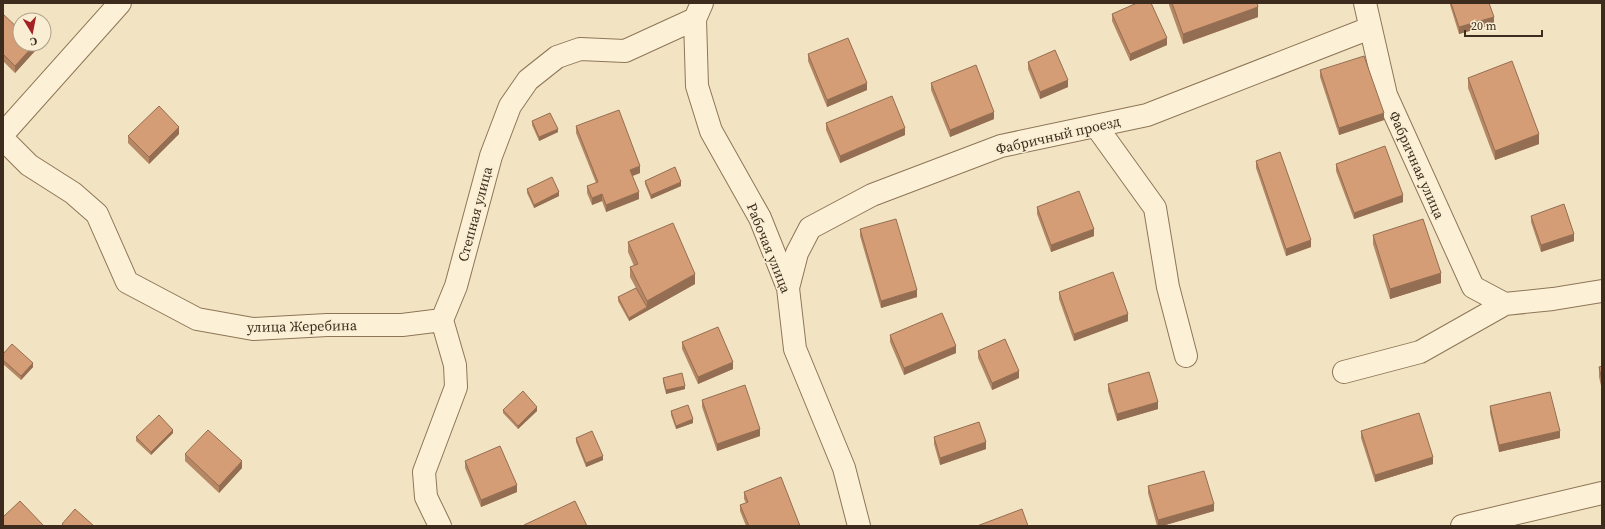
<svg xmlns="http://www.w3.org/2000/svg" width="1605" height="529" font-family="'Source Serif 4',serif">
<rect width="100%" height="100%" fill="#f2e4c2"/>
<g fill="none" stroke-linecap="round" stroke-linejoin="round">
<g stroke="#8e7557" stroke-width="24">
<path id="minor" d="M702,3l-7,16 2,67 14,45 49,87 28,70 7,61 49,119 15,58
M1365,3l21,92 87,192 32,17
M1096,126l59,82 13,79 18,69
M3,134l117,-131
M3,139l26,26 44,28 24,21 30,68 70,37 56,10 74,-4h75l40,-5
M788,288l9,-35 13,-25 62,-33 129,-49 146,-31 223,-87
M1344,372l76,-20 85,-48 48,-5 49,-8
M440,526l-14,-29 -2,-25 32,-85 -1,-22 -13,-45 14,-34 35,-130 19,-50 18,-26 29,-23 23,-8 45,2 70,-32
M1462,526l140,-33"/>
</g>
<use href="#minor" stroke="#fcf1d7" stroke-width="22"/>
</g>
<path fill="#b68765" d="M1169,3h88l1,14 -75,27 -14,-39z
M1450,3h39l5,21 -35,10 -9,-29z
M3,14l32,37 -20,22 -12,-12z
M1112,14l55,31 -37,16 -18,-40z
M808,54l59,36 -40,17 -19,-46z
M1028,62l40,25 -28,12 -12,-30z
M1320,70l64,50 -45,15 -19,-58z
M1468,78l71,66 -44,16 -27,-72z
M931,83l63,36 -44,18 -19,-47z
M532,121l26,11 -19,9 -7,-16z
M826,123l79,12 -65,28 -14,-33z
M576,126l64,47 -8,3 7,23 -33,13 -4,-11 -10,4 -5,-12v-7l9,-3 -20,-50z
M179,134l-30,30 -21,-21v-7z
M1256,161l55,86 -25,9 -30,-88z
M1336,164l67,38 -49,17 -18,-48z
M645,181l36,5 -30,13 -6,-15z
M527,189l32,7 -25,12 -7,-15z
M1037,207l57,29 -43,16 -14,-38z
M1531,216l43,25 -33,11 -10,-30z
M860,229l57,68 -36,11 -21,-72z
M1373,235l68,48 -51,16 -17,-55z
M628,242l67,42 -66,37 -11,-20v-4l18,-9 -6,-11v-10l4,-1 -6,-14z
M1059,292l69,29 -54,20 -15,-42z
M890,335l66,18 -52,22 -14,-33z
M682,342l51,27 -35,15 -16,-35z
M978,351l41,27 -27,12 -14,-32z
M3,354l30,13 -12,13 -18,-16z
M1602,366v24l-3,-13v-10z
M663,378l22,11 -19,5 -3,-12z
M1108,384l50,25 -41,12 -9,-30z
M702,400l58,36 -43,15 -15,-44z
M1490,406l70,32 -61,14 -9,-39z
M503,410l34,1 -19,18 -15,-16z
M671,411l22,12 -17,6 -5,-14z
M1361,431l72,33 -58,18 -14,-44z
M173,433l-22,22 -15,-14v-4z
M934,437l52,12 -46,16 -6,-21z
M576,438l27,22 -17,7 -10,-25z
M185,454l57,14 -23,25 -34,-32z
M465,461l52,31 -36,15 -16,-39z
M1148,486l66,25 -52,15h-5l-9,-33z
M744,492l56,34h-54l-6,-15v-6l6,-2 -2,-4z"/>
<path fill="#946e52" d="M1258,7v10l-75,27v-10z
M1494,17v7l-35,10v-7z
M1167,38v7l-37,16v-7z
M35,44v7l-20,22v-7z
M1068,80v7l-28,12v-7z
M867,83v7l-40,17v-7z
M994,112v7l-44,18v-7z
M1384,113v7l-45,15v-7z
M179,127v7l-30,30v-7z
M905,128v7l-65,28v-7z
M558,129v3l-19,9v-4z
M1539,134v10l-44,16v-9z
M640,166v7l-10,4v-7z
M681,182v4l-30,13v-4z
M559,192v4l-25,12v-3z
M639,192v7l-33,13v-7z
M602,194v7l-10,4v-7z
M1403,195v7l-49,17v-6z
M1094,229v7l-43,16v-7z
M1574,234v7l-33,11v-7z
M1311,240v7l-25,9v-7z
M1441,273v10l-51,16v-10z
M695,274v10l-66,37v-3l18,-10v-7z
M917,290v7l-36,11v-7z
M1128,314v7l-54,20v-7z
M956,346v7l-52,22v-7z
M733,362v7l-35,15v-7z
M33,363v4l-12,13v-4z
M1019,371v7l-27,12v-7z
M685,386v3l-19,5v-4z
M1158,402v7l-41,12v-7z
M537,407v4l-19,18v-3z
M693,419v4l-17,6v-3z
M760,429v7l-43,15v-7z
M173,430v3l-22,22v-3z
M1560,431v7l-61,14v-7z
M986,442v7l-46,16v-7z
M603,456v4l-17,7v-4z
M1433,457v7l-58,18v-7z
M242,461v7l-23,25v-7z
M517,485v7l-36,15v-7z
M1214,504v7l-52,15h-4v-6z"/>
<path fill="#d49d75" stroke="#946e52" d="M1137,3h14l16,35 -37,16 -18,-40z
M1172,3h85l1,4 -75,27z
M1451,3h38l5,14 -35,10z
M3,14l17,16v14h15l-20,22 -12,-12z
M848,38l19,45 -40,17 -19,-46z
M1055,50l13,30 -28,12 -12,-30z
M1364,56l20,57 -45,15 -19,-58z
M1512,61l27,73 -44,17 -27,-73z
M976,65l18,47 -44,18 -19,-47z
M892,96l13,32 -65,28 -14,-33z
M159,106l20,21 -30,30 -21,-21z
M619,110l21,56 -10,4 9,22 -33,13 -4,-11 -10,4 -5,-12 11,-4 -22,-56z
M550,113l8,16 -19,8 -7,-16z
M1385,146l18,49 -49,18 -18,-49z
M1280,152l31,88 -25,9 -30,-88z
M675,167l6,15 -30,13 -6,-14z
M552,177l7,15 -25,13 -7,-16z
M1079,191l15,38 -43,16 -14,-38z
M1564,204l10,30 -33,11 -10,-29z
M896,219l21,71 -36,11 -21,-72z
M1423,219l18,54 -51,16 -17,-54z
M673,223l22,51 -48,27 -17,-34 8,-3 -10,-22z
M1113,272l15,42 -54,20 -15,-42z
M636,288l11,19 -18,11 -11,-21z
M942,313l14,33 -52,22 -14,-33z
M718,327l15,35 -35,15 -16,-35z
M1005,339l14,32 -27,12 -14,-32z
M12,344l21,19 -12,13 -18,-16v-6z
M1602,366v14l-3,-13z
M1149,372l9,30 -41,12 -9,-30z
M682,373l3,13 -19,4 -3,-12z
M745,385l15,44 -43,15 -15,-44z
M523,391l14,16 -19,19 -15,-16z
M1550,392l10,39 -61,14 -9,-39z
M688,405l5,14 -17,7 -5,-15z
M1419,413l14,44 -58,18 -14,-44z
M159,415l14,15 -22,22 -15,-15z
M979,422l7,20 -46,16 -6,-21z
M208,430l34,31 -23,25 -34,-32z
M592,431l11,25 -17,7 -10,-25z
M500,446l17,39 -36,15 -16,-39z
M1204,471l10,33 -56,16 -10,-34z
M781,477l19,49h-51l-9,-21 8,-3 -4,-10z
M20,501l24,25h-41v-9z
M575,501l12,25h-62l-1,-1z
M75,509l19,17h-30l-2,-2z
M1022,509l6,17h-51z"/>
<g text-anchor="middle" stroke-width="3" stroke-linejoin="round" paint-order="stroke">
<g font-size="14" fill="#3d2c1d" stroke="#f9eed3">
<text transform="translate(1058 135) rotate(-13)" y="5">Фабричный проезд</text>
<text transform="translate(1417 165) rotate(66)" y="5">Фабричная улица</text>
<text transform="translate(475 214) rotate(-75)" y="5">Степная улица</text>
<text transform="translate(769 248) rotate(68)" y="5">Рабочая улица</text>
<text transform="translate(302 326) rotate(-1)" y="5">улица Жеребина</text>
</g>
</g>
<rect width="1605" height="529" fill="none" stroke="#3d2c1d" stroke-width="8"/>
<g transform="translate(32 32) rotate(170)"><circle r="19" fill="#f9eed3" stroke="#aea08a"/>
<path d="M0-3L7 15L0 10L-7 15Z" fill="#a32221"/>
<text y="-6" font-size="11" font-weight="bold" text-anchor="middle" fill="#3d2c1d">С</text>
</g>
<path d="M1465 30v6h77v-6" fill="none" stroke="#3d2c1d" stroke-width="2"/>
<text x="1471" y="30" font-size="12" fill="#3d2c1d" stroke="#f9eed3" stroke-width="3" paint-order="stroke">20 m</text>
</svg>
